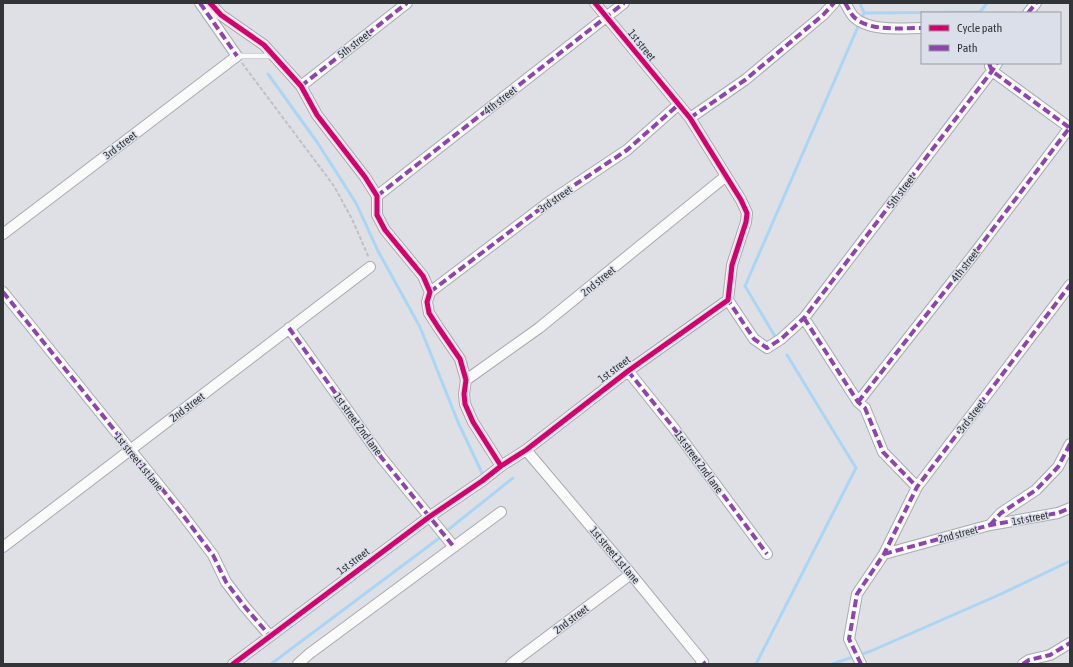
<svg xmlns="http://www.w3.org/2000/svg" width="1073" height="667" font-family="'Asap Condensed',sans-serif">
<rect width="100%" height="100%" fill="#dee0e6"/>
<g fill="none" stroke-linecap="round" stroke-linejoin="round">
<path stroke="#acd5f3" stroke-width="3" d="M864,13l116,-1 7,-9
M268,74l49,68 39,61 22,48 42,76 38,95 24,51
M776,338l-31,-52 119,-273 -4,-10
M449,529l64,-51
M271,664l171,-128
M756,664l100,-196 -69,-113
M832,664l39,-13 130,-57 69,-33"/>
<g stroke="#a8aaae" stroke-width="6">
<path id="service" d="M237,56h35"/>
</g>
<g stroke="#a8aaae" stroke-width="12">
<path id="minor" d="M210,3l11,12 43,30 37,41 16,29 48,62 12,19v19l8,15 38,46 7,16 -3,10 2,11 9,14 22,32 6,21 -2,14 1,10 8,18 28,44
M845,3c3,4 5,10 9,14 15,15 48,11 68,11
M1028,13l8,-10
M990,66l2,5 78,57
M301,86l106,-83
M690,118l55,-38 78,-65 11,-12
M377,196l247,-193
M3,234l234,-178 -37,-53
M3,292l176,218 34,45 13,27 19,25 25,29
M430,292l119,-90 78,-52 51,-45
M728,300l26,39 13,9 14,-9 23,-21 188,-247 5,-8
M804,318l54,84 7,6 18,44 34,35
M289,328l92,129 73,90
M628,371l45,56 94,127
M466,380l73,-52 187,-152
M858,402l116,-148 96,-127
M526,450l105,124 72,88 -2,2
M990,525l11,-12 35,-23 22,-23 12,-23
M3,547l367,-280
M884,554l106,-29 68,-12 12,-5
M233,664l196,-147 53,-36 19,-15 25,-16 102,-79 100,-71 4,-35 14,-43 1,-9 -6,-13 -51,-82 -95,-115
M298,664l11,-10 192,-142
M511,664l120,-90
M861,664l-12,-25 8,-45 27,-40 33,-67 153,-202
M1023,664l6,-4 21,-5 20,-12"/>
</g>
<path stroke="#bfc0c2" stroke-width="2" stroke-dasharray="4 2" stroke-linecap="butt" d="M242,63l92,123 18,33 17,39"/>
<use href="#service" stroke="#fafafb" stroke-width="5"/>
<use href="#minor" stroke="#fafafb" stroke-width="10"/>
<path stroke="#8e44ad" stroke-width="4" stroke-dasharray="8 4" stroke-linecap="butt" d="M200,3l37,53
M845,3c3,4 5,10 9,14 15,15 48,11 68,11
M1028,13l8,-10
M989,63l3,8 78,57
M301,86l106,-83
M690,118l55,-38 78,-65 11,-12
M377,196l247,-193
M3,292l176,218 34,45 13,27 19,25 25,29
M430,292l119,-90 78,-52 51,-45
M729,297l-1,3 26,39 13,9 14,-9 23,-21 188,-247 5,-8
M804,318l54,84 7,6 18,44 34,35
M289,328l92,129 73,90
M628,371l45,56 94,127
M858,402l116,-148 96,-127
M990,525l11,-12 35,-23 22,-23 12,-23
M884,554l106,-29 68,-12 12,-5
M703,662l2,2
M861,664l-12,-25 8,-45 27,-40 33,-67 153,-202
M1023,664l6,-4 21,-5 20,-12"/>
<g stroke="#dadfe9" stroke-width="8">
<path id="cycleway" d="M210,3l11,12 43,30 37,41 16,29 48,62 12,19v19l8,15 38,46 7,16 -3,10 2,11 9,14 22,32 6,21 -2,14 1,10 8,18 28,44
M233,664l196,-147 53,-36 19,-15 25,-16 102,-79 100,-71 4,-35 14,-43 1,-9 -6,-13 -51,-82 -95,-115"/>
</g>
<use href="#cycleway" stroke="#d6006c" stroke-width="5"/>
</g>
<g text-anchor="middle" stroke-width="3" stroke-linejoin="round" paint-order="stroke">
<g font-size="11" fill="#323538" stroke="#dadfe9">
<text transform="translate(354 44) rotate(-38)" y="4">5th street</text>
<text transform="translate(642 45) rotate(51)" y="4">1st street</text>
<text transform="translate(500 100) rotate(-38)" y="4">4th street</text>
<text transform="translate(120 145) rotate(-37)" y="4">3rd street</text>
<text transform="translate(901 191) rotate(-53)" y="4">5th street</text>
<text transform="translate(555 199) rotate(-35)" y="4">3rd street</text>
<text transform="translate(965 265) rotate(-52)" y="4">4th street</text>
<text transform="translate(598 281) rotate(-39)" y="4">2nd street</text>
<text transform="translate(614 369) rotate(-37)" y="4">1st street</text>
<text transform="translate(187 407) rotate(-37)" y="4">2nd street</text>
<text transform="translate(971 416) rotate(-53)" y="4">3rd street</text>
<text transform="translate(358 424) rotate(54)" y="4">1st street 2nd lane</text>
<text transform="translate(139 462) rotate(51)" y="4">1st street 1st lane</text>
<text transform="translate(699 462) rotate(54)" y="4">1st street 2nd lane</text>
<text transform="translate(1030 518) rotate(-11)" y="4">1st street</text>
<text transform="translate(958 534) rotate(-15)" y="4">2nd street</text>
<text transform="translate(615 555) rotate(50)" y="4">1st street 1st lane</text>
<text transform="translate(353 561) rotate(-37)" y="4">1st street</text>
<text transform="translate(571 619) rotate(-37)" y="4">2nd street</text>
</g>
</g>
<rect width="1073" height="667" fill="none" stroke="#323538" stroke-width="8"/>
<rect x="921" y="12" width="140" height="52" fill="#dadfe9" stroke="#979ba2"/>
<rect x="929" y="25" width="20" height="6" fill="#d6006c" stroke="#979ba2"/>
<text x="957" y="32" font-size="12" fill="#323538">Cycle path</text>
<rect x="929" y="45" width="20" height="6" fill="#8e44ad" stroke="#979ba2"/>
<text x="957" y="52" font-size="12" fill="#323538">Path</text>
</svg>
